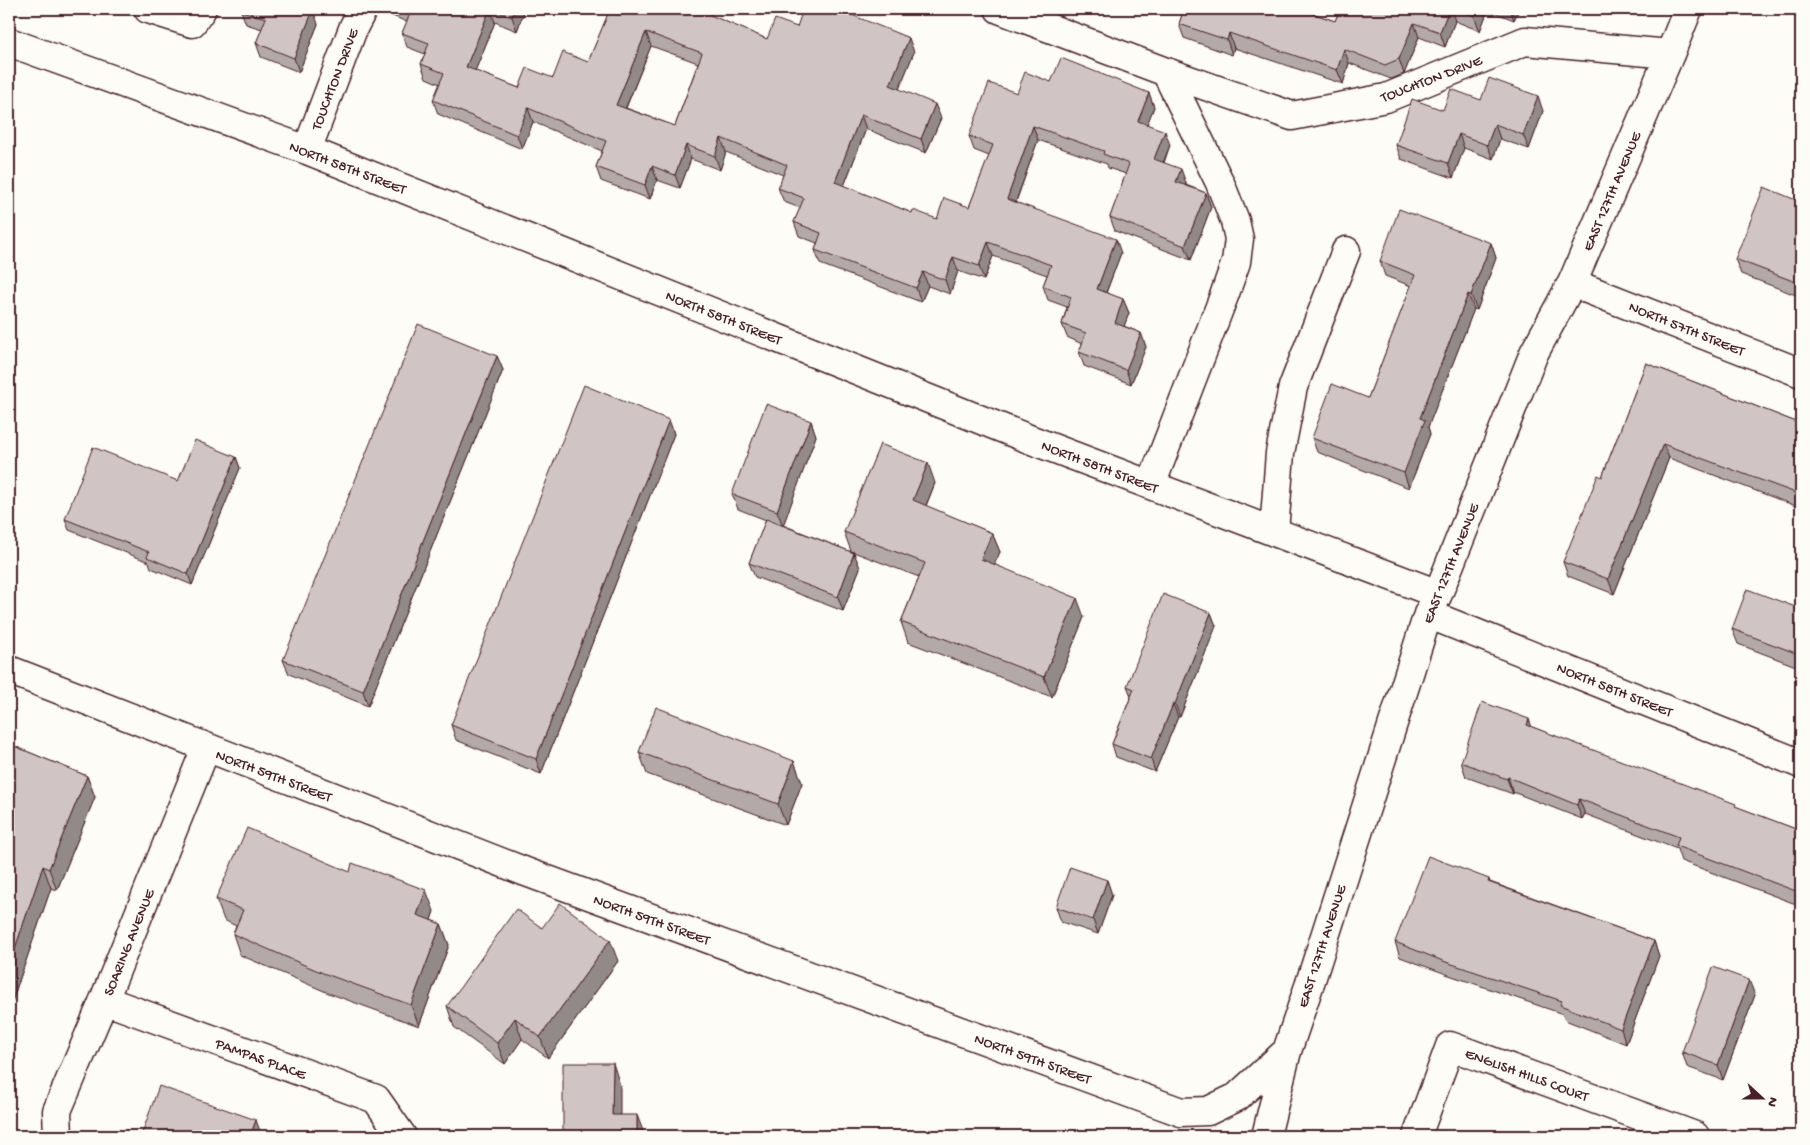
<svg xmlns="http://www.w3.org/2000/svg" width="1810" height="1145" font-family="'Gochi Hand',sans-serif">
<rect width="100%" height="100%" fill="#fdfcf7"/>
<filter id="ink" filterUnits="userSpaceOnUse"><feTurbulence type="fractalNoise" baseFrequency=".02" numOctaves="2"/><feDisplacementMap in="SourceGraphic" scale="10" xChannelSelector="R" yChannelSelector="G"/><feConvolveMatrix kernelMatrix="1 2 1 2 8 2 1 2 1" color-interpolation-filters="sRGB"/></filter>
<g filter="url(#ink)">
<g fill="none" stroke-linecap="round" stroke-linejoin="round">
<g stroke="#4a1f2b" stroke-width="31">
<path id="minor" d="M148,9l44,14 10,-14
M999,9l167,63 126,44 94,-18 139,-57 145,13
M9,42l298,108 722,289 409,155
M307,150l47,-124 9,-17
M1572,283l229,90
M1151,485l73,-189 12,-34 3,-23 -4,-18 -15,-38 -54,-111
M1274,532l6,-79 13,-66 53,-136
M1428,614l373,150
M9,670l517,202 655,240 27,-1 29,-14 50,-46
M104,1000l272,99 26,37
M58,1136l-1,-25 47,-111 102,-252
M1266,1136l21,-85 23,-68 118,-369 10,-20 96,-241 38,-70 98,-229 18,-45
M1417,1136l33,-90 245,90"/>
</g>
<use href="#minor" stroke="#fdfcf7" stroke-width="28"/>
</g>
<path fill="#b3a9a9" stroke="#4a1f2b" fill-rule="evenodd" d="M388,9h137l-8,22 -22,-9 -20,49 44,17 34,-10 35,-16 21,-50 -9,-3h99l13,7 55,23 30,-12 117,25 -15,37 42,29 -15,35 -60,-24 -22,57 68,27 25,6 32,-12 20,-51 -15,-6 -5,-14 48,-43 34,-11 98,11 5,14 -7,17 23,21 -6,18 22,20v2l20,8 5,14 -20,53 -76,-29 -5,-14 16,-43 -18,-6 -1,-4 -69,-24 -22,62 105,51 -15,40 17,6 6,14 -5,13 17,7 5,14 -15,37 -47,-18 -5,-14 3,-8 -15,-7 -5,-13 5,-17 -19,-7 -5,-14 4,-11 -54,-19 -9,24 -26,-9 -8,23 -22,-8 -7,16 -101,-38 -5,-14 2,-7 -18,-7 -5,-14 6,-14 -16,-6 -6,-14 5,-13 -57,-23 -6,18 -29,-11 -11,29 -23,-8 -7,19 -49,-18 -5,-14 6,-16 -69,-29 -11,27 -84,-35 -5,-14 7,-16 -14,-6 -5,-14 4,-10 -18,-7 -5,-14 5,-11 -17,-7zM651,46l47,17 -23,63 -49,-18z
M1174,9h126l35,12 5,-12h179l-5,11 -26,-10 -8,21 -25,-10 -10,26 -26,-10 -15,37 -13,5 -42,-16 -6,21 -109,-36 -2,7 -48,-17 -5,-14 4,-12z
M241,11l77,13 -19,48 -38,-15 -5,-14 6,-14 -16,-5z
M1481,100l62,11 -14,38 -29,-10 -7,20 -29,-11 -11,30 -52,-19 -5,-14 47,-35z
M1801,202v95l-60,-23 -6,-15z
M1491,243l5,15 -19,52 -3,-1 -46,118 2,7 -21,54 -92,-36 -5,-14 56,-40 43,-112 -26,-10 -5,-15z
M497,356l6,14 -135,336 -79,-32 -6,-14z
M1646,363l155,61v84l-132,-50 -55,136 -46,-18 -5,-14 39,-85z
M669,420l5,14 -133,340 -85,-34 -5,-15z
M811,421l5,15 -33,89 71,28 6,15 -17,43 -88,-34 -6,-14 17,-43 -28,-11 -6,-15z
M236,457l4,11 -48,117 -41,-17 -2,-6 -80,-32 -4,-11 113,-38z
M935,483l-9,23 66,27 8,19 -6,12 90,53 -32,80 -144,-55 -7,-20 18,-45 -68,-26 -7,-19z
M1801,609v59l-63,-24 -6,-15z
M1211,613l5,13 -36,91h-2l-23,55 -39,-15 -4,-13 19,-48 -4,-10z
M1532,727l205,80 64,24v75l-120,-45 -4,-12 -92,-35 -3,5 -69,-27v2l-47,-17 -5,-15z
M9,744l78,32 8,21 -38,93 -6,-2 -42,122z
M639,752l155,9 8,22 -16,42 -139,-51z
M1489,879l1,3 164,59 5,15 -33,88 -61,-24 -2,-6 -114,-39 -49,-18 -5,-15z
M1107,880l5,15 -14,39 -37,-12 -5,-15z
M216,899l218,12 -3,9 10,4 8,21 -30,81 -88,-32 -91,-39 -7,-21 3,-8 -12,-6z
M542,928l76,33 -70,97 -26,-19 -17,25 -51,-37 -7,-21z
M1755,995l-32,85 -36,-13 -5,-15z"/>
<path fill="#928a89" stroke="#4a1f2b" d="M490,9l5,13 -24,59 -5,-14z
M515,9h10l-8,22 -5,-14z
M1449,9h2l4,12 -10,26 -5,-15z
M1478,9h10v1l-8,21 -6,-15z
M1510,9h9l-5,11z
M313,10l5,14 -19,48 -5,-14z
M1414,23l5,14 -15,37 -5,-15z
M646,32l5,14 -30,73 -5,-14z
M1229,33l5,15 -2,7 -5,-15z
M909,38l5,14 -19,47 -5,-14z
M1344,49l5,14 -6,21 -6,-14z
M1149,93l5,14 -11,28 -5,-14z
M1538,96l5,15 -14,38 -6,-14z
M935,104l6,14 -15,35 -5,-14z
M528,108l5,14 -11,27 -5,-14z
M861,115l5,14 -26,67 -5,-14z
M1495,124l5,15 -7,20 -6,-14z
M1033,126l5,14 -26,72 -5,-13z
M1165,131l5,14 -11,28 -5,-14z
M1459,134l5,14 -11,30 -5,-15z
M721,138l5,14 -6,18 -5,-14z
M686,145l5,14 -11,29 -5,-13z
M652,166l5,14 -7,19 -5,-14z
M1181,169l5,14 -4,13 -6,-14z
M1206,193l5,14 -20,53 -6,-14z
M1116,239l5,14 -19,50 -5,-14z
M988,242l5,14 -9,24 -5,-14z
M1491,243l5,15 -19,52 -6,-15z
M953,257l5,14 -8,23 -5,-14z
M923,272l5,14 -7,16 -5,-14z
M1468,294l6,15 -46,118 2,7 -21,54 -5,-15 16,-55z
M1123,299l6,14 -9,24 -5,-14z
M1141,333l5,14 -15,37 -5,-14z
M497,356l6,14 -135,336 -5,-15z
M669,420l5,14 -133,340 -5,-15z
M811,421l5,15 -33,90 -6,-15z
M1663,444l6,14 -55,136 -6,-15z
M236,457l4,11 -48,117 -4,-11z
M928,463l7,20 -15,37 -7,-20z
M992,533l8,19 -12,27 -7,-20z
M854,553l6,15 -17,43 -5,-14z
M1077,598l7,19 -32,80 -8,-20z
M1211,613l5,13 -36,91 -5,-13z
M1173,704l5,13 -23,55 -4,-13z
M1529,719l5,14 -7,-8z
M794,761l8,22 -16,42 -8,-21z
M87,776l8,21 -38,93 -8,-21z
M1508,777l5,15v2l-6,-15z
M1579,799l6,15 -3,5 -5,-14z
M43,866l8,22 -42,122v-44z
M1107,880l5,15 -14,39 -5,-14z
M426,890l8,21 -9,26 -8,-22z
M441,924l8,21 -30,81 -8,-21z
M610,940l8,21 -70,97 -8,-21z
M1654,941l5,15 -33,88 -5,-15z
M1749,980l6,15 -32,85 -5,-15z
M515,1018l7,21 -17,25 -8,-21z
M613,1063l7,22v51l-8,-21z
M637,1115l8,21h-8z
M256,1120l6,16h-12z"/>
<path fill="#d0c5c4" stroke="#4a1f2b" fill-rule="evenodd" d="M242,9h67l4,1 -19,48 -38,-15 10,-25 -25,-7z
M404,9h86l-24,58 53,21 8,-20 26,10 10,-26 25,10 22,-53h89l12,4 -1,2 57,24 8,-20 22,8 6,-18h34l72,29 -19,47 45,19 -14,35 -60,-24 -26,67 77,31 1,-3 24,9 7,-21 25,9 24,-62 -24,-9 20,-53 28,10 8,-21 26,10 10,-24 88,35 -11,28 27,10 -11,28 27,10 -5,13 30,11 -21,53 -75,-29 19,-53 -26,-10 1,-3 -71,-25 -26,73 109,40 -19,50 26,10 -8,24 26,10 -15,37 -47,-18 7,-19 -24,-9 9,-27 -28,-11 8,-21 -63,-23 -9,24 -26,-9 -8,23 -22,-8 -7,16 -101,-38 6,-17 -27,-11 10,-24 -26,-10 9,-23 -66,-27 -6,18 -29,-11 -11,30 -23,-9 -7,19 -49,-18 10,-26 -78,-33 -11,27 -84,-35 11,-27 -23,-9 8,-21 -27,-10 9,-22zM646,32l56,21 -27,73 -59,-21z
M491,9h24l-3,8z
M1184,9h116l35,12 5,-12h109l-9,23 -26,-9 -15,36 -14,6 -41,-16 -7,21 -108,-37 -2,7 -48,-16z
M1456,9h22l-4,7z
M1489,78l49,18 -15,39 -28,-11 -8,21 -28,-11 -11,29 -52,-18 16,-46 31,11 8,-21 30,11z
M1764,187l37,15v82l-66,-25z
M1399,209l92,34 -20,52 -3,-1 -48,124 5,2 -21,53 -92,-35 20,-54 36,14 47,-123 -35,-14z
M418,324l79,32 -134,335 -80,-31z
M1646,363l155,61v71l-138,-51 -55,135 -45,-17 35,-87 4,2z
M584,385l85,35 -133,339 -85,-34z
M766,404l45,17 -34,90 -45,-17z
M195,440l41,17 -48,117 -41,-17 2,-5 -84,-33 28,-72 85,34z
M880,444l48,19 -15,37 79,33 -11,26 96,39 -33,79 -143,-55 24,-59 -81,-31z
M766,519l88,34 -16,44 -89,-34z
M1747,589l54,20v46l-69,-26z
M1163,594l48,19 -36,91h-2l-22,55 -39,-15 22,-55 -7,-3z
M1482,702l47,17 -2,6 209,79 -1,2 66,25v62l-125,-47 3,-9 -100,-38 -2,6 -69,-28 -1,2 -46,-17z
M656,707l138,54 -16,43 -139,-52z
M9,744l78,32 -38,93 -6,-3 -34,100z
M247,828l103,44 2,-9 74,27 -9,25 24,9 -30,81 -88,-32 -90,-39 10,-24 -27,-11z
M1428,856l61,23 -1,3 166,59 -33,88 -61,-24 2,-4 -119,-40 -48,-19z
M1070,867l37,13 -14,40 -37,-13z
M560,903l50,37 -70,97 -25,-19 -18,25 -50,-37 69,-97 26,19z
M1713,967l36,13 -31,85 -36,-13z
M563,1063h50l-1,52h25v21h-74z
M159,1086l97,34 -6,16h-109z"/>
</g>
<g text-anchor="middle" stroke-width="5" stroke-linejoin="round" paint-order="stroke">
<g font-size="15" fill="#4a1f2b" stroke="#fdfcf7">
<text transform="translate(1431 78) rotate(-21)" y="5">TOUCHTON DRIVE</text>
<text transform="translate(334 79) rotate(-69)" y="5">TOUCHTON DRIVE</text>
<text transform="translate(348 167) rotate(21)" y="5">NORTH 58TH STREET</text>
<text transform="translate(1611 191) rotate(-67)" y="5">EAST 127TH AVENUE</text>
<text transform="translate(724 317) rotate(22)" y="5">NORTH 58TH STREET</text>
<text transform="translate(1687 328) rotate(22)" y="5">NORTH 57TH STREET</text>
<text transform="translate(1100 466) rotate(21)" y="5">NORTH 58TH STREET</text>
<text transform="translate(1450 563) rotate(-68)" y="5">EAST 127TH AVENUE</text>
<text transform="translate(1615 689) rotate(22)" y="5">NORTH 58TH STREET</text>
<text transform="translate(274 775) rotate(21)" y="5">NORTH 59TH STREET</text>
<text transform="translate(652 919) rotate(20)" y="5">NORTH 59TH STREET</text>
<text transform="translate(128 942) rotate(-68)" y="5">SOARING AVENUE</text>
<text transform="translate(1321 946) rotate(-72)" y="5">EAST 127TH AVENUE</text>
<text transform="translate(261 1058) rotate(20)" y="5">PAMPAS PLACE</text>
<text transform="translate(1033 1058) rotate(20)" y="5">NORTH 59TH STREET</text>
<text transform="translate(1527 1074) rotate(20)" y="5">ENGLISH HILLS COURT</text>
</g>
</g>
<rect width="1810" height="1145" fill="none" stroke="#fdfcf7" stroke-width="30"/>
<rect x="15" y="15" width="1780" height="1115" fill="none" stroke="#4a1f2b" stroke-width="2" filter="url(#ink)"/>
<g transform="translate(1762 1098) rotate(111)" stroke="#fdfcf7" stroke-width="4" paint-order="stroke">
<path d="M0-4L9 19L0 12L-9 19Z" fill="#4a1f2b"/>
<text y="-8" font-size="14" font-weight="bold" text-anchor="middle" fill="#4a1f2b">N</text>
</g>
</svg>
